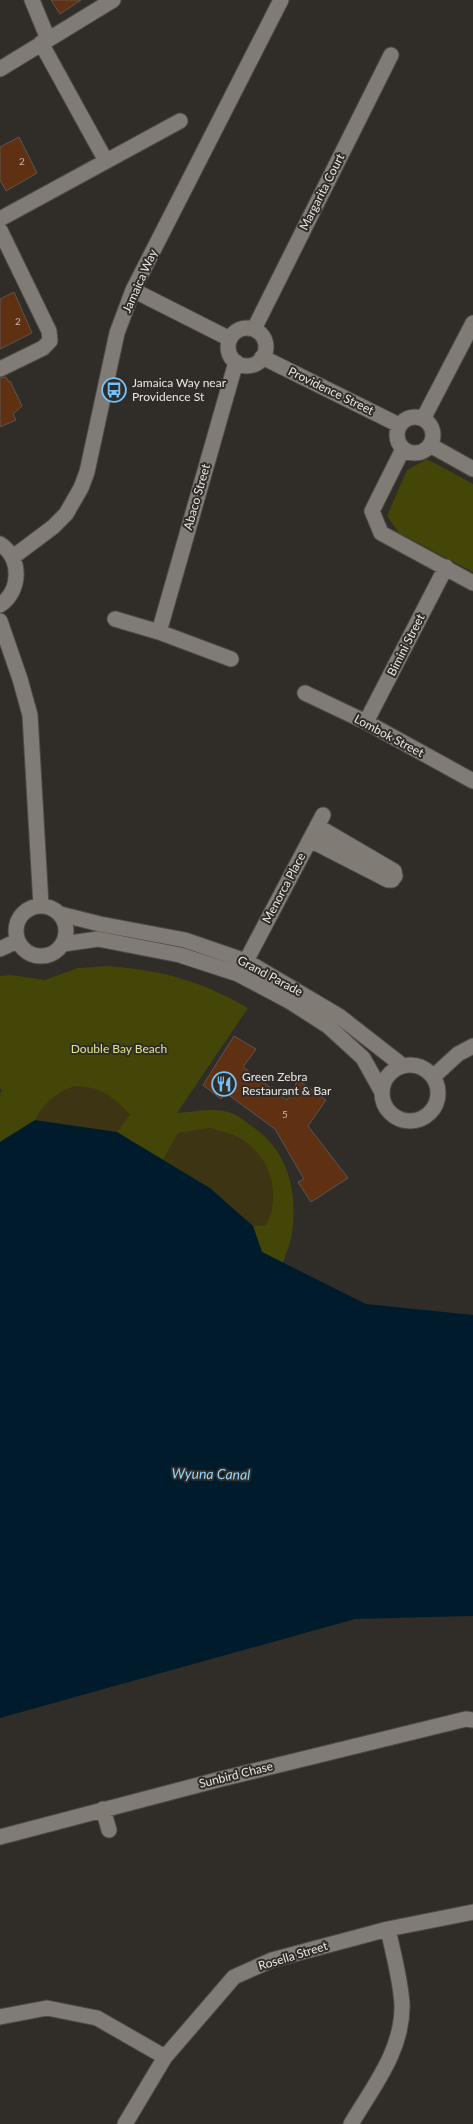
<svg xmlns="http://www.w3.org/2000/svg" width="473" height="2124" font-family="Lato,sans-serif">
<rect width="100%" height="100%" fill="#302c28"/>
<path fill="#434606" d="M427,459l46,25v88l-74,-39 -12,-17 20,-46z
M108,966c56,5 91,14 140,42l-71,105c18,-1 36,-6 54,0 7,2 14,8 19,12 38,24 48,66 42,108 -1,10 -6,20 -9,30l-21,-11 -9,-26 -217,-106 -36,22v-48l2,-3 -2,-3v-112l11,-1 34,5 33,-12z"/>
<path fill="#3c3413" d="M75,1086c24,0 40,11 55,29l-13,17 -82,-12c10,-18 21,-28 40,-34z
M210,1128c10,3 21,5 30,10 30,18 42,56 26,87l-13,1 -43,-38 -47,-29 15,-26z"/>
<path fill="#001c2c" d="M35,1120l82,12 93,56 43,38 9,26 104,52 107,11v301l-118,3 -355,99v-576z"/>
<path fill="#5f3011" stroke="#5c5652" d="M51,0h30l-21,14z
M19,137l18,36 -31,18 -6,-11v-33z
M14,292l18,41 -32,16v-50z
M6,377l3,5 1,-1 12,25 -9,8 3,6 -16,7v-49z
M234,1036l22,13 -13,18 44,33 11,-20 28,20 -18,26 40,52 -37,24 -13,-20 6,-3 -29,-50 -49,-36 -5,6 -18,-14z"/>
<g fill="none" stroke-linecap="round" stroke-linejoin="round">
<g stroke="#4e4b47" stroke-width="17">
<path id="minor" d="M32,0l16,39
M41,43l65,118
M0,69l113,-69
M0,219l180,-98
M0,230l49,101 1,10 -7,7 -43,21
M133,290l97,49
M228 347a19 19 0 1 1 38 0a19 19 0 1 1-38 0Z
M254,329l137,-274
M262,357l137,68
M397 435a18 18 0 1 1 36 0a18 18 0 1 1-36 0Z
M423,419l50,-96
M430,445l43,24
M403,449l-31,62 9,22 92,50
M0,544c22,14 21,47 0,61
M13,557l40,-30 13,-13 15,-26 6,-16 30,-139 16,-43 148,-290
M115,619l44,13 72,27
M0,621l20,58 10,36 11,190
M159,632l77,-270
M305,693l61,29 107,59
M366,722l80,-155
M310,840l78,40h4l3,-4 -1,-5 -77,-45
M16 931a25 25 0 1 1 50 0a25 25 0 1 1-50 0Z
M60,914l40,10 85,16 61,21 93,55 64,50
M63,944l35,-5 82,16 58,19 51,27 39,25 35,32 19,34
M0,949l17,-8
M246,961l77,-146
M382 1093a28 28 0 1 1 56 0a28 28 0 1 1-56 0Z
M434,1076l24,-22 15,-8
M103,1809l6,21
M0,1837l221,-58 245,-60 7,1
M0,2017l47,-9 50,10 68,39
M125,2124l40,-67 69,-80 38,-17 116,-31 85,-17
M351,2124c22,-37 52,-74 51,-119 -1,-24 -9,-52 -14,-76"/>
</g>
<use href="#minor" stroke="#817b76" stroke-width="15"/>
</g>
<defs>
<g id="bus-ring" transform="scale(1.25)"><circle r="9.5" fill="#302c28" stroke="#75c0f6" stroke-width="1.5"/><path d="M-5-6H5V4H4V6H2V4H-2V6H-4V4H-5ZM-3.5-4V0h7V-4ZM-3.5 1.2v1.5H-2V1.2ZM2 1.2v1.5H3.5V1.2Z" fill="#75c0f6"/></g>
<g id="restaurant-ring" transform="scale(1.25)"><circle r="9.5" fill="#302c28" stroke="#75c0f6" stroke-width="1.5"/><path d="M-5-6h1v4h1v-4h1v4h1v-4h1v5L-1.5 .5V6h-2V.5L-5-1ZM5-6V6H3V1.5H1.5Q1.5-4 5-6Z" fill="#75c0f6"/></g>
</defs>
<g fill-rule="evenodd">
<use href="#bus-ring" x="114" y="390"/>
<use href="#restaurant-ring" x="224" y="1084"/>
</g>
<g text-anchor="middle" stroke-width="4" stroke-linejoin="round" paint-order="stroke">
<g font-size="10" fill="#c6b8af">
<text x="22" y="165">2</text>
<text x="18" y="325">2</text>
<text x="285" y="1118">5</text>
</g>
<g font-size="12" fill="#e9e6e4" stroke="#302c28">
<text transform="translate(322 192) rotate(-63)" y="4">Margarita Court</text>
<text transform="translate(140 281) rotate(-66)" y="4">Jamaica Way</text>
<text transform="translate(331 391) rotate(26)" y="4">Providence Street</text>
<text transform="translate(197 497) rotate(-74)" y="4">Abaco Street</text>
<text transform="translate(406 645) rotate(-63)" y="4">Bimini Street</text>
<text transform="translate(389 736) rotate(28)" y="4">Lombok Street</text>
<text transform="translate(284 888) rotate(-62)" y="4">Menorca Place</text>
<text transform="translate(270 976) rotate(28)" y="4">Grand Parade</text>
<text transform="translate(236 1775) rotate(-14)" y="4">Sunbird Chase</text>
<text transform="translate(293 1956) rotate(-17)" y="4">Rosella Street</text>
</g>
<g font-size="12" fill="#e9e6e4" stroke="#302c28" text-anchor="start">
<text x="132" y="387">Jamaica Way near<tspan x="132" dy="14">Providence St</tspan></text>
<text x="242" y="1081">Green Zebra<tspan x="242" dy="14">Restaurant &amp; Bar</tspan></text>
</g>
<g font-size="12" fill="#dee58e" stroke="#302c28">
<text x="119" y="1053">Double Bay Beach</text>
</g>
<g font-size="14" font-style="italic" fill="#91d6fd" stroke="#302c28">
<text transform="translate(211 1474) rotate(1)" y="5">Wyuna Canal</text>
</g>
</g>
</svg>
